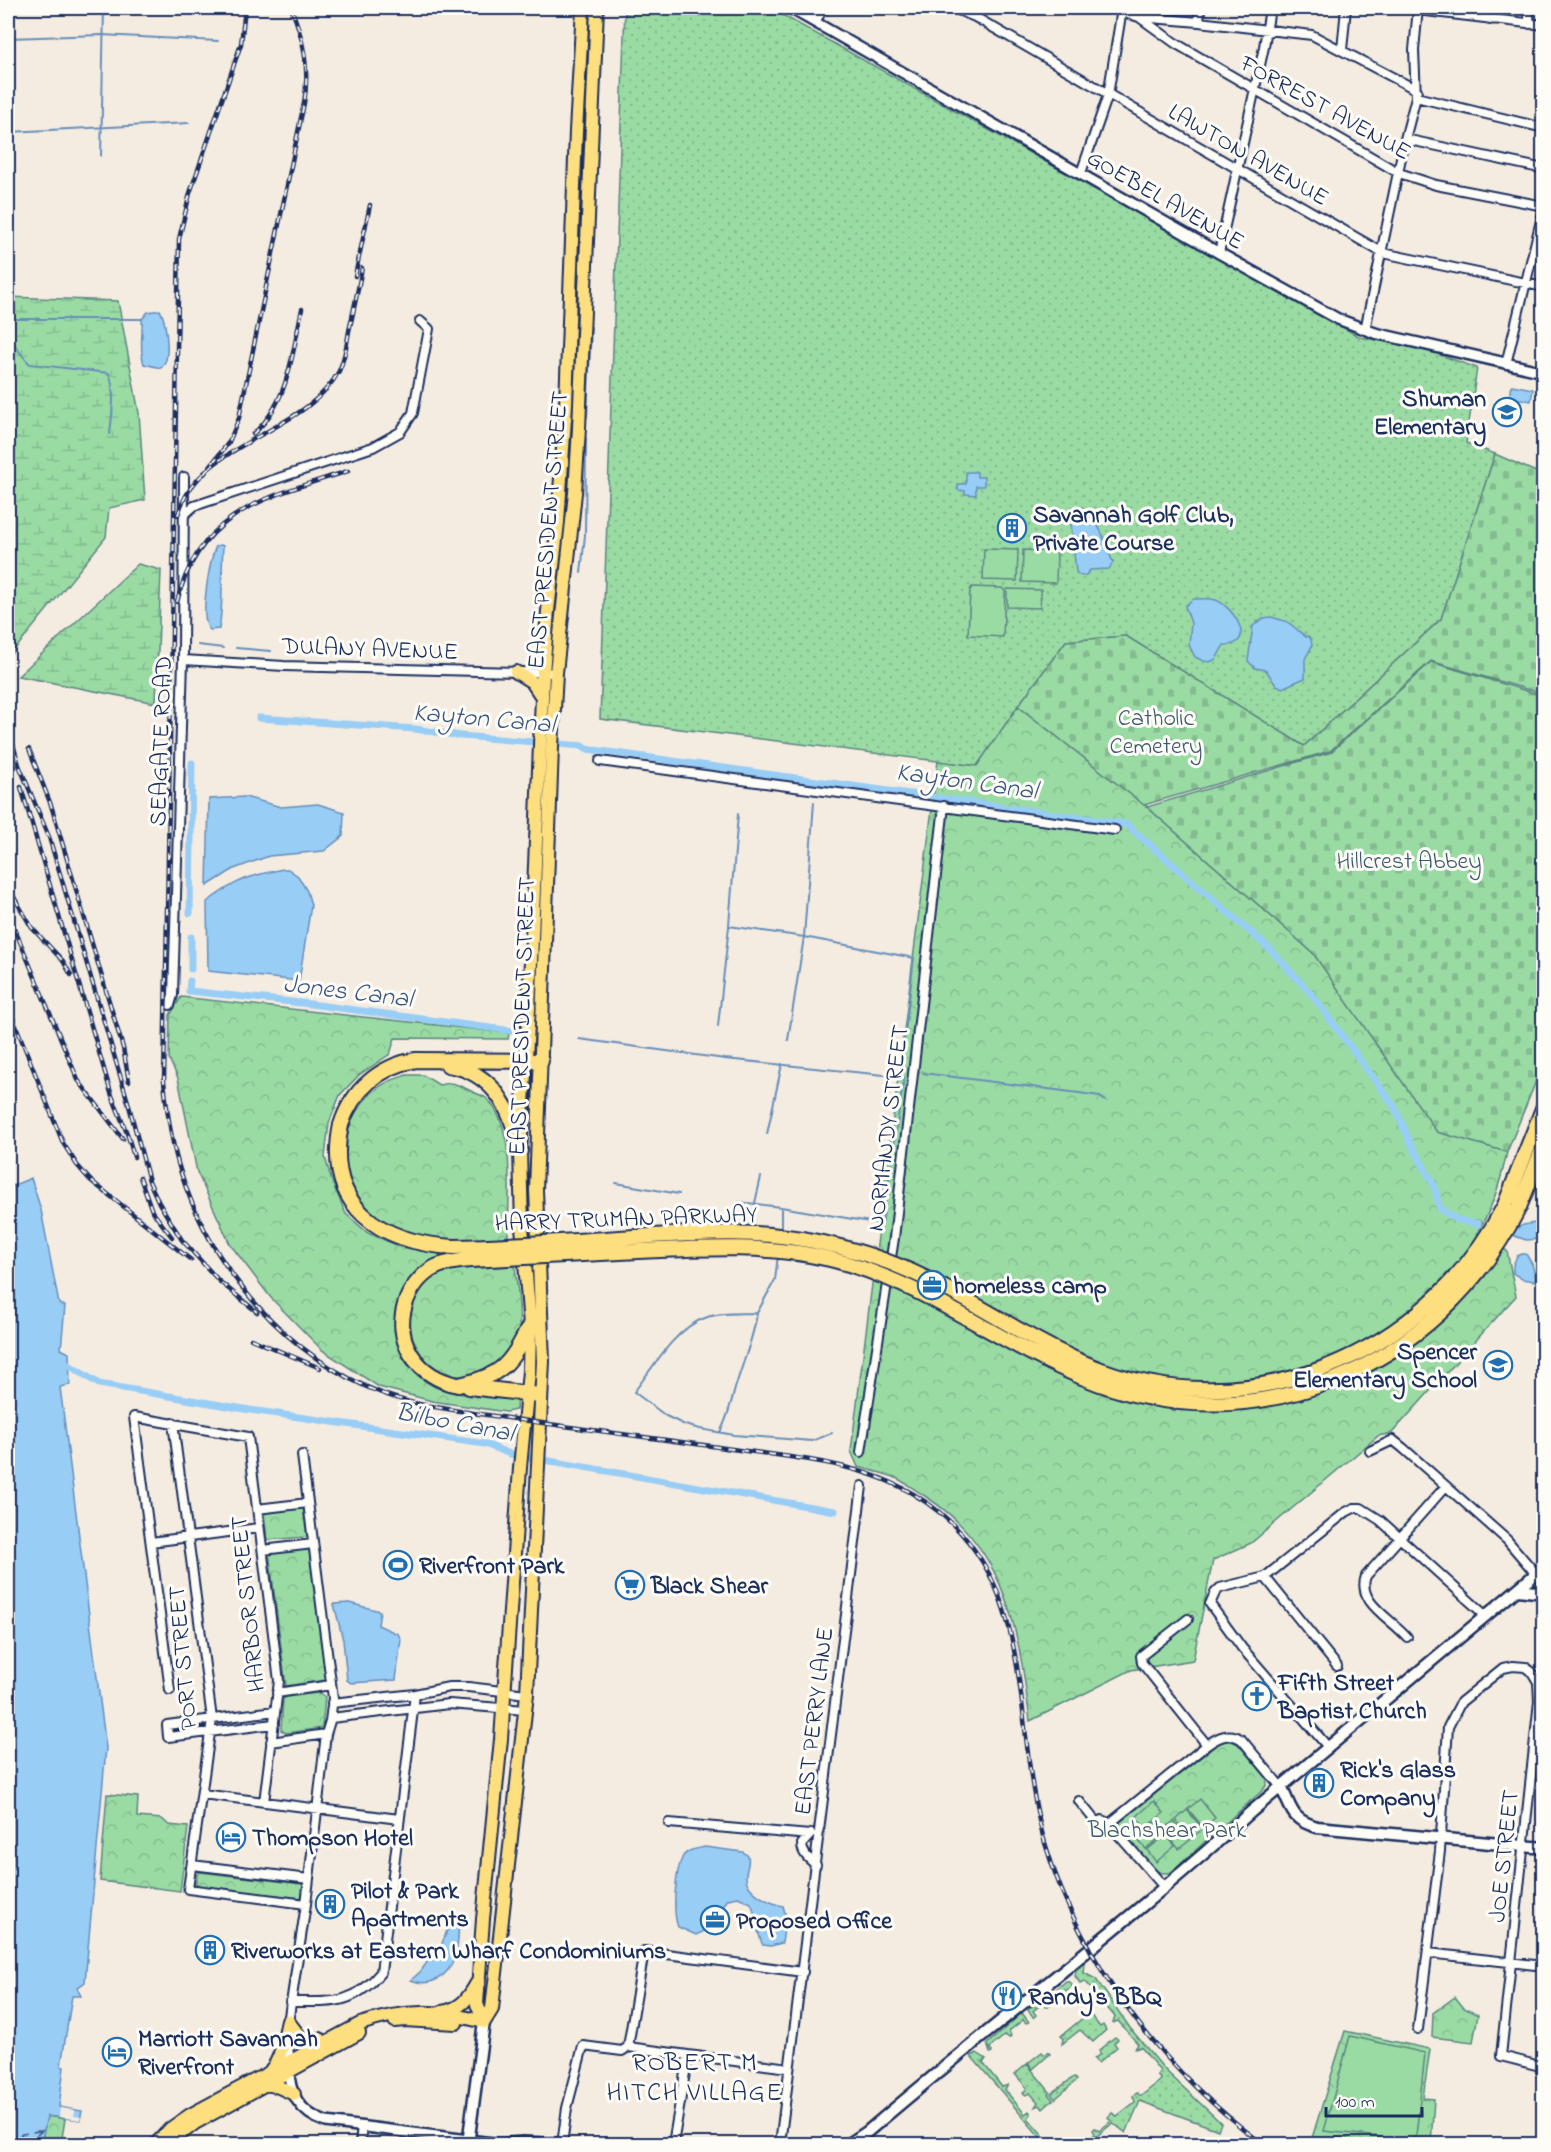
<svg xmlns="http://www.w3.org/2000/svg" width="1551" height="2152" font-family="'Indie Flower',sans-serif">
<defs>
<pattern id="grass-dots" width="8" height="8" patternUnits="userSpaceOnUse" patternTransform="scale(1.5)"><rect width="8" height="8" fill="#9adba4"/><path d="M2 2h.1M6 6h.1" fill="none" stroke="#84bc90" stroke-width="1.8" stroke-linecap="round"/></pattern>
<pattern id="forest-crowns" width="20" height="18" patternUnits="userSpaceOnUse" patternTransform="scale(1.5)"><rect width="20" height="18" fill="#9adba4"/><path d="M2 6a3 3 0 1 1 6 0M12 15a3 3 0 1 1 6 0" fill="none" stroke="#84bc90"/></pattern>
<pattern id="wetland-marsh" width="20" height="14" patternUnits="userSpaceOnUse" patternTransform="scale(1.5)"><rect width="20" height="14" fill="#9adba4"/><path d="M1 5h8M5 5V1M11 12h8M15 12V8" fill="none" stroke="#84bc90"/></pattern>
<pattern id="cemetery-stones" width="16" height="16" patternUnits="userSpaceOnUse" patternTransform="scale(1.5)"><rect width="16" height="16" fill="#9adba4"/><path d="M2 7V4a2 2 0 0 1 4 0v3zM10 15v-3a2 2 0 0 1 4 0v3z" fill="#84bc90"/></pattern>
</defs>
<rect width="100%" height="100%" fill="#f5ece1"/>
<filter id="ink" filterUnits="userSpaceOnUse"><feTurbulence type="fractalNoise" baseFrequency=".0167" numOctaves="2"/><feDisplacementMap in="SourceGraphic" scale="12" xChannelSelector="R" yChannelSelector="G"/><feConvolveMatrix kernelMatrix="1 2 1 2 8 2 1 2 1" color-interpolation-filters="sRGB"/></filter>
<g filter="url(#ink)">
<path fill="url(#grass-dots)" stroke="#5a8581" stroke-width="1.5" d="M625,8h145l590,329 63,12 54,19 -11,75 29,11 -54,165 -137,127 -178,-110 -60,5 -48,65 -41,60 -377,-47z
M1085,1963l-1,10 12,6 34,49 36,43 55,52 -3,7 -78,-29 -14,32 -13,-10 -26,21h-4l12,-10 -2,-4 2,-2 4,3 12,-10 -3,-4 4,-4 5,3 18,-14 -2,-6 4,-3 4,3 20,-16 -4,-5 3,-4 -19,-24 -6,2 3,-5 -20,-23 -5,2 2,-6 -19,-23 -4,2 -2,-1 3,-5 -8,-9 -5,2 -5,-7 1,-6z
M1066,1981l5,2 1,3 -25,21 -4,-4 -10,8 3,4 -2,3 -7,-9 15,-8z
M1022,2013l7,9 -3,1 -3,-3 -14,11 2,5 -2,2 -4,-3 -15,13 2,4 -2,1 -3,-9z
M1089,2013l11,14 3,-2 3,5 -13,12 -13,-12 -18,14 1,-5 -2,-3z
M1115,2037l3,2 -4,4 3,4 -19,16 -4,-4 6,-5 -1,-4z
M1042,2052l3,3 3,-3 2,2 -17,15 -5,-6z
M977,2053l9,6 -3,4 19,24 6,-2 -3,5 20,24 4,-3 2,3 -3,4 20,23 5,-2 -2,5h-5l-75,-88z
M1027,2064l23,28 -2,2 5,6 -10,9 -3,-4 -5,2 3,-5 -8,-9 -4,2 -3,-2 4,-5 -12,-14z
M1074,2077l3,3 -22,19 -4,-5z"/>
<path fill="url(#forest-crowns)" stroke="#5a8581" stroke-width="1.5" d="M1018,706l129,101 166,146 124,178 70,21c-6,29 -14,56 -30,81l30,18 9,45 -124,137 -14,3 -127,107 -38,17 -20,100 -62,10 -101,51c-11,-89 -23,-173 -105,-225 -10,-6 -20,-14 -31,-19 -12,-4 -24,-7 -36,-10l-7,-16 87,-690 39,5z
M181,997l328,36 -1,6 -113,-1 -5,16 -31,21 -19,20 -11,28 -4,34 7,25 14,32 22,19 33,14 44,8c-11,5 -23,10 -31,19 -33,35 -23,92 21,113 22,10 57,8 82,10l-1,13 -10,2 -74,-11 -53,-14 -57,-37 -51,-52 -41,-54 -33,-72 -19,-94 -9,-19 1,-44z
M407,1075h16l16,10c15,-4 17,-1 30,5 5,3 13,5 17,8 31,28 22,101 22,139 -39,3 -84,8 -121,-12 -12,-6 -21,-17 -29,-28 -24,-36 -14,-83 20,-109 8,-7 20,-10 29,-13z
M515,1266c2,22 7,47 3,69 -3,14 -13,24 -25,31 -72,47 -124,-76 -39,-97z
M303,1507l4,28 -1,2 -39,3 -3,-28z
M304,1547l5,2 17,131 -40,6 -17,-134z
M319,1693l6,4 -3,31 -36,5 -5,-3 2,-31 6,-3z
M1229,1740l9,4 28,33 1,7 -4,6 -93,83h-9l-7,-4 -34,-40v-7l100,-80z
M107,1794l31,3 -1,20 25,2 7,6 19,2 -8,64 -80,-10z
M200,1872l102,12 2,2 -2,10 -2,2 -102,-12 -2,-3 1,-9z
M1455,1997l9,11 14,7 -5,27 -41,-5 1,-24z
M1345,2031l85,18 -7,49 11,1 -3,45h-80l-5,-6h-34z
M47,2116l18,3 -4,25h-20z"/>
<path fill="url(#wetland-marsh)" stroke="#5a8581" stroke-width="1.5" d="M8,297l110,4 21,112 6,87 -36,8 -3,29 -98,121z
M138,564l23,6 -5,133 -138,-27z"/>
<path fill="url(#cemetery-stones)" stroke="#5a8581" stroke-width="1.5" d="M1495,454l48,21v219l-112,-33 -101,90 -186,54 -126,-99 48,-65 60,-5 178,110 137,-127z
M1431,662l112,34v368l-36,88 -70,-20 -124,-179 -166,-146 184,-55z"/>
<path fill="#9adba4" stroke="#5a8581" stroke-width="1.5" d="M984,549l34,1 -1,31 -34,-1z
M1023,550l34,2 -1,31 -34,-1z
M972,587l30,1 3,3 -2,46 -35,-2 2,-45z
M1007,589l34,1 -1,18 -33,-1z
M1200,1799l15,19 -11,10 -16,-19z
M1154,1801l10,12 -19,15 -9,-11z
M1187,1810l16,19 -12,9 -15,-18z
M1174,1821l16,19 -11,9 -16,-19z
M1155,1822l9,12 -18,15 -10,-11z
M1166,1835l9,11 -19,16 -9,-12z
M1350,2036l75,17 -9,83 -6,4 -86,-9z"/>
<path fill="#98cdf6" stroke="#668eb9" stroke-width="1.5" d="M160,310c6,10 9,38 6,50 0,0 -4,8 -5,8l-17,-4c-5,-14 -1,-29 -2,-45l6,-7z
M1512,385l21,4 -2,12 -22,-4z
M966,472h11v5h7v9h-8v9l-11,-1v-3l-7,-1v-6h8z
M1081,515c22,3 23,30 32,47l-4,7 -19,1 -4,5 -5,1 -5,-4 -5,-49 3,-5z
M221,545l2,1c-2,28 1,56 -4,83l-9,1c-12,-10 0,-70 6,-84z
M1193,599c7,0 16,-1 23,1 18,7 42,46 8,45l-8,14 -6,3 -7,-1 -8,-4 -6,-12 2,-22 -6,-17z
M1271,617l17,5 18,15 2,-1 3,3 1,7 -7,13v19l-23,10 -7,-4 -9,-14 -11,-2 -7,-7 5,-35 11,-8z
M245,797l36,10 37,-3 26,8 -1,24 -19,15 -55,5 -35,13 -27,17 2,-87z
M283,869h5l10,7 9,15 4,14 -12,76 -91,-10 -1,-69c29,-22 41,-26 76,-33z
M8,1176l4,10 19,-8 10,32 18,94 6,2 -4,43 8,4 1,32 -10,2 46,361 -21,234 -8,6 4,8h-9l-11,70 3,1 -5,40 23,4 -2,9 -33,-4 -6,28h-33z
M1536,1223l7,6 -1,10 -16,1 -14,-5c5,-10 13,-11 24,-12z
M1522,1254h4l6,10 4,14 -2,3 -12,-2 -9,-6v-8l4,-9z
M349,1603l31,8 -2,14 20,9 3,5 -5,41 -45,3 -4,-3 -4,-40 -9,-36z
M705,1847l38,5 5,4c2,8 -2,12 -2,20 -1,16 24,27 37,30l3,10 -4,27 -11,3 -8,-1c-6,-9 -6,-29 -12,-42l-13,-6 -10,2 -21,31 -11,5 -18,-8c-6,-15 -3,-56 5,-71 5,-7 14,-7 22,-9z
M459,1919c-1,12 0,27 -4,38 -7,20 -25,31 -44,23l9,-8 11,-15 8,-6 11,-28z"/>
<path fill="#f5ece1" d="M60,2108l15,2 -1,6 7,1 -1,3 -21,-3z"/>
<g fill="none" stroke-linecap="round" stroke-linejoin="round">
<path stroke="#668eb9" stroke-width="2" d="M8,38l94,-3 116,6
M8,104l1,28 180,-9
M101,156l3,-148
M587,417l4,-90
M110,434c2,-19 6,-43 -1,-61l-79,-9c-10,-10 -23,-27 -21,-42l6,-3h127
M581,573l4,-38 1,-97
M198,645l25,3
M236,648l35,3
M729,925l9,-111
M718,1026l11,-100 75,11 10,-135
M579,1039l146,20 179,18 -22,147 -101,-17v24
M788,1040l16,-103 110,21 -12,99
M923,1073l156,20 20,3 6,5
M767,1134l15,-70
M616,1183l63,11
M739,1202l42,5
M755,1203l6,-26
M757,1313l18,-33 3,-25
M720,1432c7,-12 9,-23 13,-36 7,-28 20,-54 24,-83 -16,1 -37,-1 -52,5 -29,9 -53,51 -71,74l32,24 19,9 15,4 34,6 78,6 20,-8"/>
<path stroke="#98cdf6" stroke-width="7" d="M259,718l156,11 46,7 122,10 4,3 539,75 144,125 42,46 82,111 16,36 23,41 7,26 18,11 20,4
M190,913l2,-150
M191,937v32
M190,981l-1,10 121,13 203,27
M69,1365l30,19 151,26 235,34 25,10 325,57"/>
<path stroke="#3a5684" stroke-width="1.5" stroke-dasharray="8 6" stroke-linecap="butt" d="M8,2144l14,-10 22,-4
M26,2144l17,-14"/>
<g stroke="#1b2f5e" stroke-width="12">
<path id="minor" d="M953,8l22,9 408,236 161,34
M1528,8l2,16
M1417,10l127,15
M1122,12l17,5 60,5 113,13 105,55
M975,17l1,-9
M1139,17l36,26 224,130 37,12 108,21
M813,20l5,-3 6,-9
M1490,20l1,-12
M1199,22l1,-14
M1342,50l4,-42
M1416,97l128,31
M1405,139l139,30
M1081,173l27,-78 14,-86
M1219,253l45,-206 6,-39
M1365,330l40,-191 11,-42 -2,-47 4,-42
M1506,364l38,-156
M185,514l9,-8 179,-59 27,-15 13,-19 16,-84 -9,-8
M183,660l101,6 272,7
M600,761l515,69
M170,1005l3,-10 10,-335 1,-183
M173,1423l39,296 -24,170 118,15
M1370,1451l23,-11 10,8 104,92 29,34
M861,1452l33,-214 50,-432
M257,1509l51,-6
M151,1542l108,-14
M263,1550l50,-6
M1265,1577l72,89
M1188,1619l-47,37 1,7 65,82
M1407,1637c-15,-18 -51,-35 -41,-61l80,-90
M170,1690l-36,-273 114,20 31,244 -15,121
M277,1693l54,-8
M332,1703l83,-9 34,-7h19l59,7
M331,1718l118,-14 76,6
M274,1724l-106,13 -1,-12 108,-14
M271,1742l55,-8
M1328,1747l-86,-99 -32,-44 5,-11 5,-5 45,-11 81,-65 8,-4h7l19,12 106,96
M202,1794l197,25
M1079,1801l17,21 6,-2 7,4 56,64
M669,1823l141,12
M1109,1824l98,-79c11,-8 23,-14 35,-5l39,47
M811,1834l-9,10c0,10 7,15 14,21
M192,1865l117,14
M1428,1953l116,13
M290,2002c41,0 63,4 91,-30l34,-278
M288,2023l18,-119 20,-170 4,-13 3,-23 -31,-243
M1418,2029l22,-178 8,-124 13,-25 42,-34 10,-2 12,1 7,5 6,10 1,19 -38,355 43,11
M288,2035l1,26
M628,2047l16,-96 159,21
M360,2144l2,-18
M562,2144l5,-36 16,-62 39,5 6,-4 60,8
M673,2144l15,-89 101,13
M780,2144l82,-658"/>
</g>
<g stroke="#1b2f5e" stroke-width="14">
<path id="tertiary" d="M790,8l429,245 119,66 37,14 169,39
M289,2066c-1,27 11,47 37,56l174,22
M498,2144l25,-2 41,2"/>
</g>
<g stroke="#1b2f5e" stroke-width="15">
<path id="secondary" d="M1518,1590l26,3
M1281,1787c12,23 9,32 36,40l227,21
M468,2144l16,-122
M849,2144l18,-12c127,-109 261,-209 385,-321l292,-244"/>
</g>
<g stroke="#1b2f5e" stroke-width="16">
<path id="primary" d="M516,672l16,10 10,15
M442,2012c19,-3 26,-13 35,-29
M288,2021l15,20 10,2 7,-4
M395,2021l9,-1 52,3
M484,2022l8,-13 35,-315 16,-333 -7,-171 16,-443 4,-74 19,-180 4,-65 18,-420
M484,2022l-7,-18 6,-85 18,-180 19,-271 9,-97 1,-46 -8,-99 -2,-75 9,-142 14,-336 5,-62 10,-89 8,-118 10,-273 7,-123
M271,2070c11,-12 13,-34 17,-49
M265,2084l14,3 15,7
M156,2144l14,-15 20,-14 170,-91c46,-15 78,-14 124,-2
M168,2144l27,-21 164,-90"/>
</g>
<g stroke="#1b2f5e" stroke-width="18">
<path id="motorway" d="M448,1065c46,7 64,45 72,86
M341,1125c11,-35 39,-59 75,-65l125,1
M1505,1205l39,-99
M1519,1207l25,-61
M458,1385c44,-9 52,-20 72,-60
M469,1387l71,8"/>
</g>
<use href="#minor" stroke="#fdfcf7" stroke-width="8"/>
<use href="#tertiary" stroke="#fdfcf7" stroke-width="9"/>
<use href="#secondary" stroke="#fdfcf7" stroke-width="10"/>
<use href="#primary" stroke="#fedf80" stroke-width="12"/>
<use href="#motorway" stroke="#fedf80" stroke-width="14"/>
<g stroke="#1b2f5e" stroke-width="4.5">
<path id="rail" d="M245,8l-4,36 -51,149 -11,46 -15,842c3,31 7,62 17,92 31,97 107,185 203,221 35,13 73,16 110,22 79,12 159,22 238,33 61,9 129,13 183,46 129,79 93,224 130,348 37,123 116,226 218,301
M355,276l15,-71
M253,434c36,-31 39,-81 49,-125
M204,474l25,-32 10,-24 65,-315c6,-34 0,-64 -13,-95
M178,515c20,-74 127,-80 161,-144 6,-13 8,-27 10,-40 5,-21 9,-42 13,-63
M177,602c23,-93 92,-105 171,-131
M8,727l11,38 30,72 79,265 21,79 10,22 23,37 37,41 38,31
M29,749l22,56 72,243 6,33
M21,787l90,306 17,43 6,21
M8,887l24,41 31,33 8,14
M8,913l70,167 45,59
M8,1006l55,137 14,22 13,15 101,80
M140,1177l12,34 20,26
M251,1339l69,29"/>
</g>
<use href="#rail" stroke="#fdfcf7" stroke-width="2" stroke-dasharray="7" stroke-linecap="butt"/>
<g stroke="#1b2f5e" stroke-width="18" stroke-linecap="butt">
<path id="motorway-bridge" d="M341,1125c-17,82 40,118 113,122 65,-1 131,-7 197,-11 54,-3 108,-6 162,5 38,7 75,19 110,36 55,26 106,63 163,87 161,68 341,-7 419,-159
M458,1385c-41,-8 -67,-45 -51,-86 6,-14 17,-27 31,-33 10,-4 21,-5 32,-6 56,-3 113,-6 169,-9 64,-3 128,-7 191,8 92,22 165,82 252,118 171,72 356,-8 437,-170"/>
</g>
<use href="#motorway-bridge" stroke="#fedf80" stroke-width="14"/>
</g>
</g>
<defs>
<g id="school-ring" transform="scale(1.5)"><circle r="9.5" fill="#fdfcf7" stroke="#1f6fb2" stroke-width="1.5"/><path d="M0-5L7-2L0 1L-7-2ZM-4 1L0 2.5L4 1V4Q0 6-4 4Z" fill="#1f6fb2"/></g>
<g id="building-ring" transform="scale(1.5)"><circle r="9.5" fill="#fdfcf7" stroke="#1f6fb2" stroke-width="1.5"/><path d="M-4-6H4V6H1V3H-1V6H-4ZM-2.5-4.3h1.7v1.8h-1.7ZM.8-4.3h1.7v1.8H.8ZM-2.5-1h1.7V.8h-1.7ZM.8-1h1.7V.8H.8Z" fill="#1f6fb2"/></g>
<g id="office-ring" transform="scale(1.5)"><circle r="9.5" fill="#fdfcf7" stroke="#1f6fb2" stroke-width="1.5"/><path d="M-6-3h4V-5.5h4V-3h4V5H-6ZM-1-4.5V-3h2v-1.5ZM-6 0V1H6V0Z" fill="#1f6fb2"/></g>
<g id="stadium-ring" transform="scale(1.5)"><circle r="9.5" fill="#fdfcf7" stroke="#1f6fb2" stroke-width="1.5"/><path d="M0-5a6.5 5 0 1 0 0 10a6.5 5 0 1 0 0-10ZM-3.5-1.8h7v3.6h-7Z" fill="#1f6fb2"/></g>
<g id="supermarket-ring" transform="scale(1.5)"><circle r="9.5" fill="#fdfcf7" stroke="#1f6fb2" stroke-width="1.5"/><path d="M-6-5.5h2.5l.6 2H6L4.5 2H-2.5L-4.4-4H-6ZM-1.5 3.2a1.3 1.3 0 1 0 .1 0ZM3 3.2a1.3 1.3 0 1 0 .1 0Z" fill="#1f6fb2"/></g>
<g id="church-ring" transform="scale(1.5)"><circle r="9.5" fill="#fdfcf7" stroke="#1f6fb2" stroke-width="1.5"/><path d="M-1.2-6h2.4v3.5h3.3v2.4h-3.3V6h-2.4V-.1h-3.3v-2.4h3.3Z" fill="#1f6fb2"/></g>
<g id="hotel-ring" transform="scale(1.5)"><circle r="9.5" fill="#fdfcf7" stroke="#1f6fb2" stroke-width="1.5"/><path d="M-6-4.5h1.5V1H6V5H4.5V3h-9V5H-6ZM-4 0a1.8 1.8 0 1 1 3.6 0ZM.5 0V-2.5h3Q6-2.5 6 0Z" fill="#1f6fb2"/></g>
<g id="restaurant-ring" transform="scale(1.5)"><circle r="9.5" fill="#fdfcf7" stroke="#1f6fb2" stroke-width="1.5"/><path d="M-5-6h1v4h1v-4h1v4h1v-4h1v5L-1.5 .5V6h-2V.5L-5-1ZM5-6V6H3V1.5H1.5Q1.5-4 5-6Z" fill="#1f6fb2"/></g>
</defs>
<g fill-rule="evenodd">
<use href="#school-ring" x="1507" y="412"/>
<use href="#building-ring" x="1012" y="528"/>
<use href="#office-ring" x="932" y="1285"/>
<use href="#school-ring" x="1498" y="1365"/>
<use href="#stadium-ring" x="398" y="1565"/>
<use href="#supermarket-ring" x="630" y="1585"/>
<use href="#church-ring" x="1257" y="1696"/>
<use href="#building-ring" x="1319" y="1783"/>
<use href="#hotel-ring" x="231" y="1837"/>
<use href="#building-ring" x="330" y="1904"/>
<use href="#office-ring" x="715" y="1920"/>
<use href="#building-ring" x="210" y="1950"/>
<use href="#restaurant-ring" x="1007" y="1996"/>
<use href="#hotel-ring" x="117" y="2052"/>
</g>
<g text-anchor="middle" stroke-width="6" stroke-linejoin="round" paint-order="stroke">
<g font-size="24" fill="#1b2f5e" stroke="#fdfcf7">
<text transform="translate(1326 107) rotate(29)" y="8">FORREST AVENUE</text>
<text transform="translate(1249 154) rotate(30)" y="8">LAWTON AVENUE</text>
<text transform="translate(1166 199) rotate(30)" y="8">GOEBEL AVENUE</text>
<text transform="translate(547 530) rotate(-85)" y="8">EAST PRESIDENT STREET</text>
<text transform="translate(370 648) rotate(2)" y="8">DULANY AVENUE</text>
<text transform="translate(160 741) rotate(-88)" y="8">SEAGATE ROAD</text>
<text transform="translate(521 1016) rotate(-88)" y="8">EAST PRESIDENT STREET</text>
<text transform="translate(887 1128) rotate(-83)" y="8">NORMANDY STREET</text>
<text transform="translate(626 1218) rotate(-2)" y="8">HARRY TRUMAN PARKWAY</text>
<text transform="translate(247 1604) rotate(-96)" y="8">HARBOR STREET</text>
<text transform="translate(182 1658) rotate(-95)" y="8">PORT STREET</text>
<text transform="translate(813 1721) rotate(-83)" y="8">EAST PERRY LANE</text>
<text transform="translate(1503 1856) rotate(-84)" y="8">JOE STREET</text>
</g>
<g font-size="24" font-weight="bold" fill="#1b2f5e" stroke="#fdfcf7" text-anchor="start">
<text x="1486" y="406" text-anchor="end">Shuman<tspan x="1486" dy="28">Elementary</tspan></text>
<text x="1033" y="522">Savannah Golf Club,<tspan x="1033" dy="28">Private Course</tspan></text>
<text x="953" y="1293">homeless camp</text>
<text x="1477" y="1359" text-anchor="end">Spencer<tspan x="1477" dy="28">Elementary School</tspan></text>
<text x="419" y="1573">Riverfront Park</text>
<text x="651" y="1593">Black Shear</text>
<text x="1278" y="1690">Fifth Street<tspan x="1278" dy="28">Baptist Church</tspan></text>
<text x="1340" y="1777">Rick's Glass<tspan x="1340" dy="28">Company</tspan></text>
<text x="252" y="1845">Thompson Hotel</text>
<text x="351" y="1898">Pilot &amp; Park<tspan x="351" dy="28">Apartments</tspan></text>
<text x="736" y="1928">Proposed Office</text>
<text x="231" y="1958">Riverworks at Eastern Wharf Condominiums</text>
<text x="1028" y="2004">Randy's BBQ</text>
<text x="138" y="2046">Marriott Savannah<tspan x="138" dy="28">Riverfront</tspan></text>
</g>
<g font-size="24" fill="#3b5a70" stroke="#fdfcf7">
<text x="1156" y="725">Catholic<tspan x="1156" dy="28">Cemetery</tspan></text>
<text x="1409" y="868">Hillcrest Abbey</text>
<text x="1167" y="1837">Blachshear Park</text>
</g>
<g font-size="26" font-style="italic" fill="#3a5684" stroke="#fdfcf7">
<text transform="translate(484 717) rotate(5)" y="9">Kayton Canal</text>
<text transform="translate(967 780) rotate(8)" y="9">Kayton Canal</text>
<text transform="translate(348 990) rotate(7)" y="9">Jones Canal</text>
<text transform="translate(455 1421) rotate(11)" y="9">Bilbo Canal</text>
</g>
<g font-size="26" letter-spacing="1.5" fill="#1b2f5e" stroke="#fdfcf7">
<text x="695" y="2070">ROBERT M<tspan x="695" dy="30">HITCH VILLAGE</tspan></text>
</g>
</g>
<rect width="1551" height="2152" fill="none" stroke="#fdfcf7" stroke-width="30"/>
<rect x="15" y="15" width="1521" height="2122" fill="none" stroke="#1b2f5e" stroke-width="2" filter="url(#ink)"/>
<path d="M1326 2107v9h96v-9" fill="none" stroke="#1b2f5e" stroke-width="3"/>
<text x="1335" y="2107" font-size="18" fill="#1b2f5e" stroke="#fdfcf7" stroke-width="4.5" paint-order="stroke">100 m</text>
</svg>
